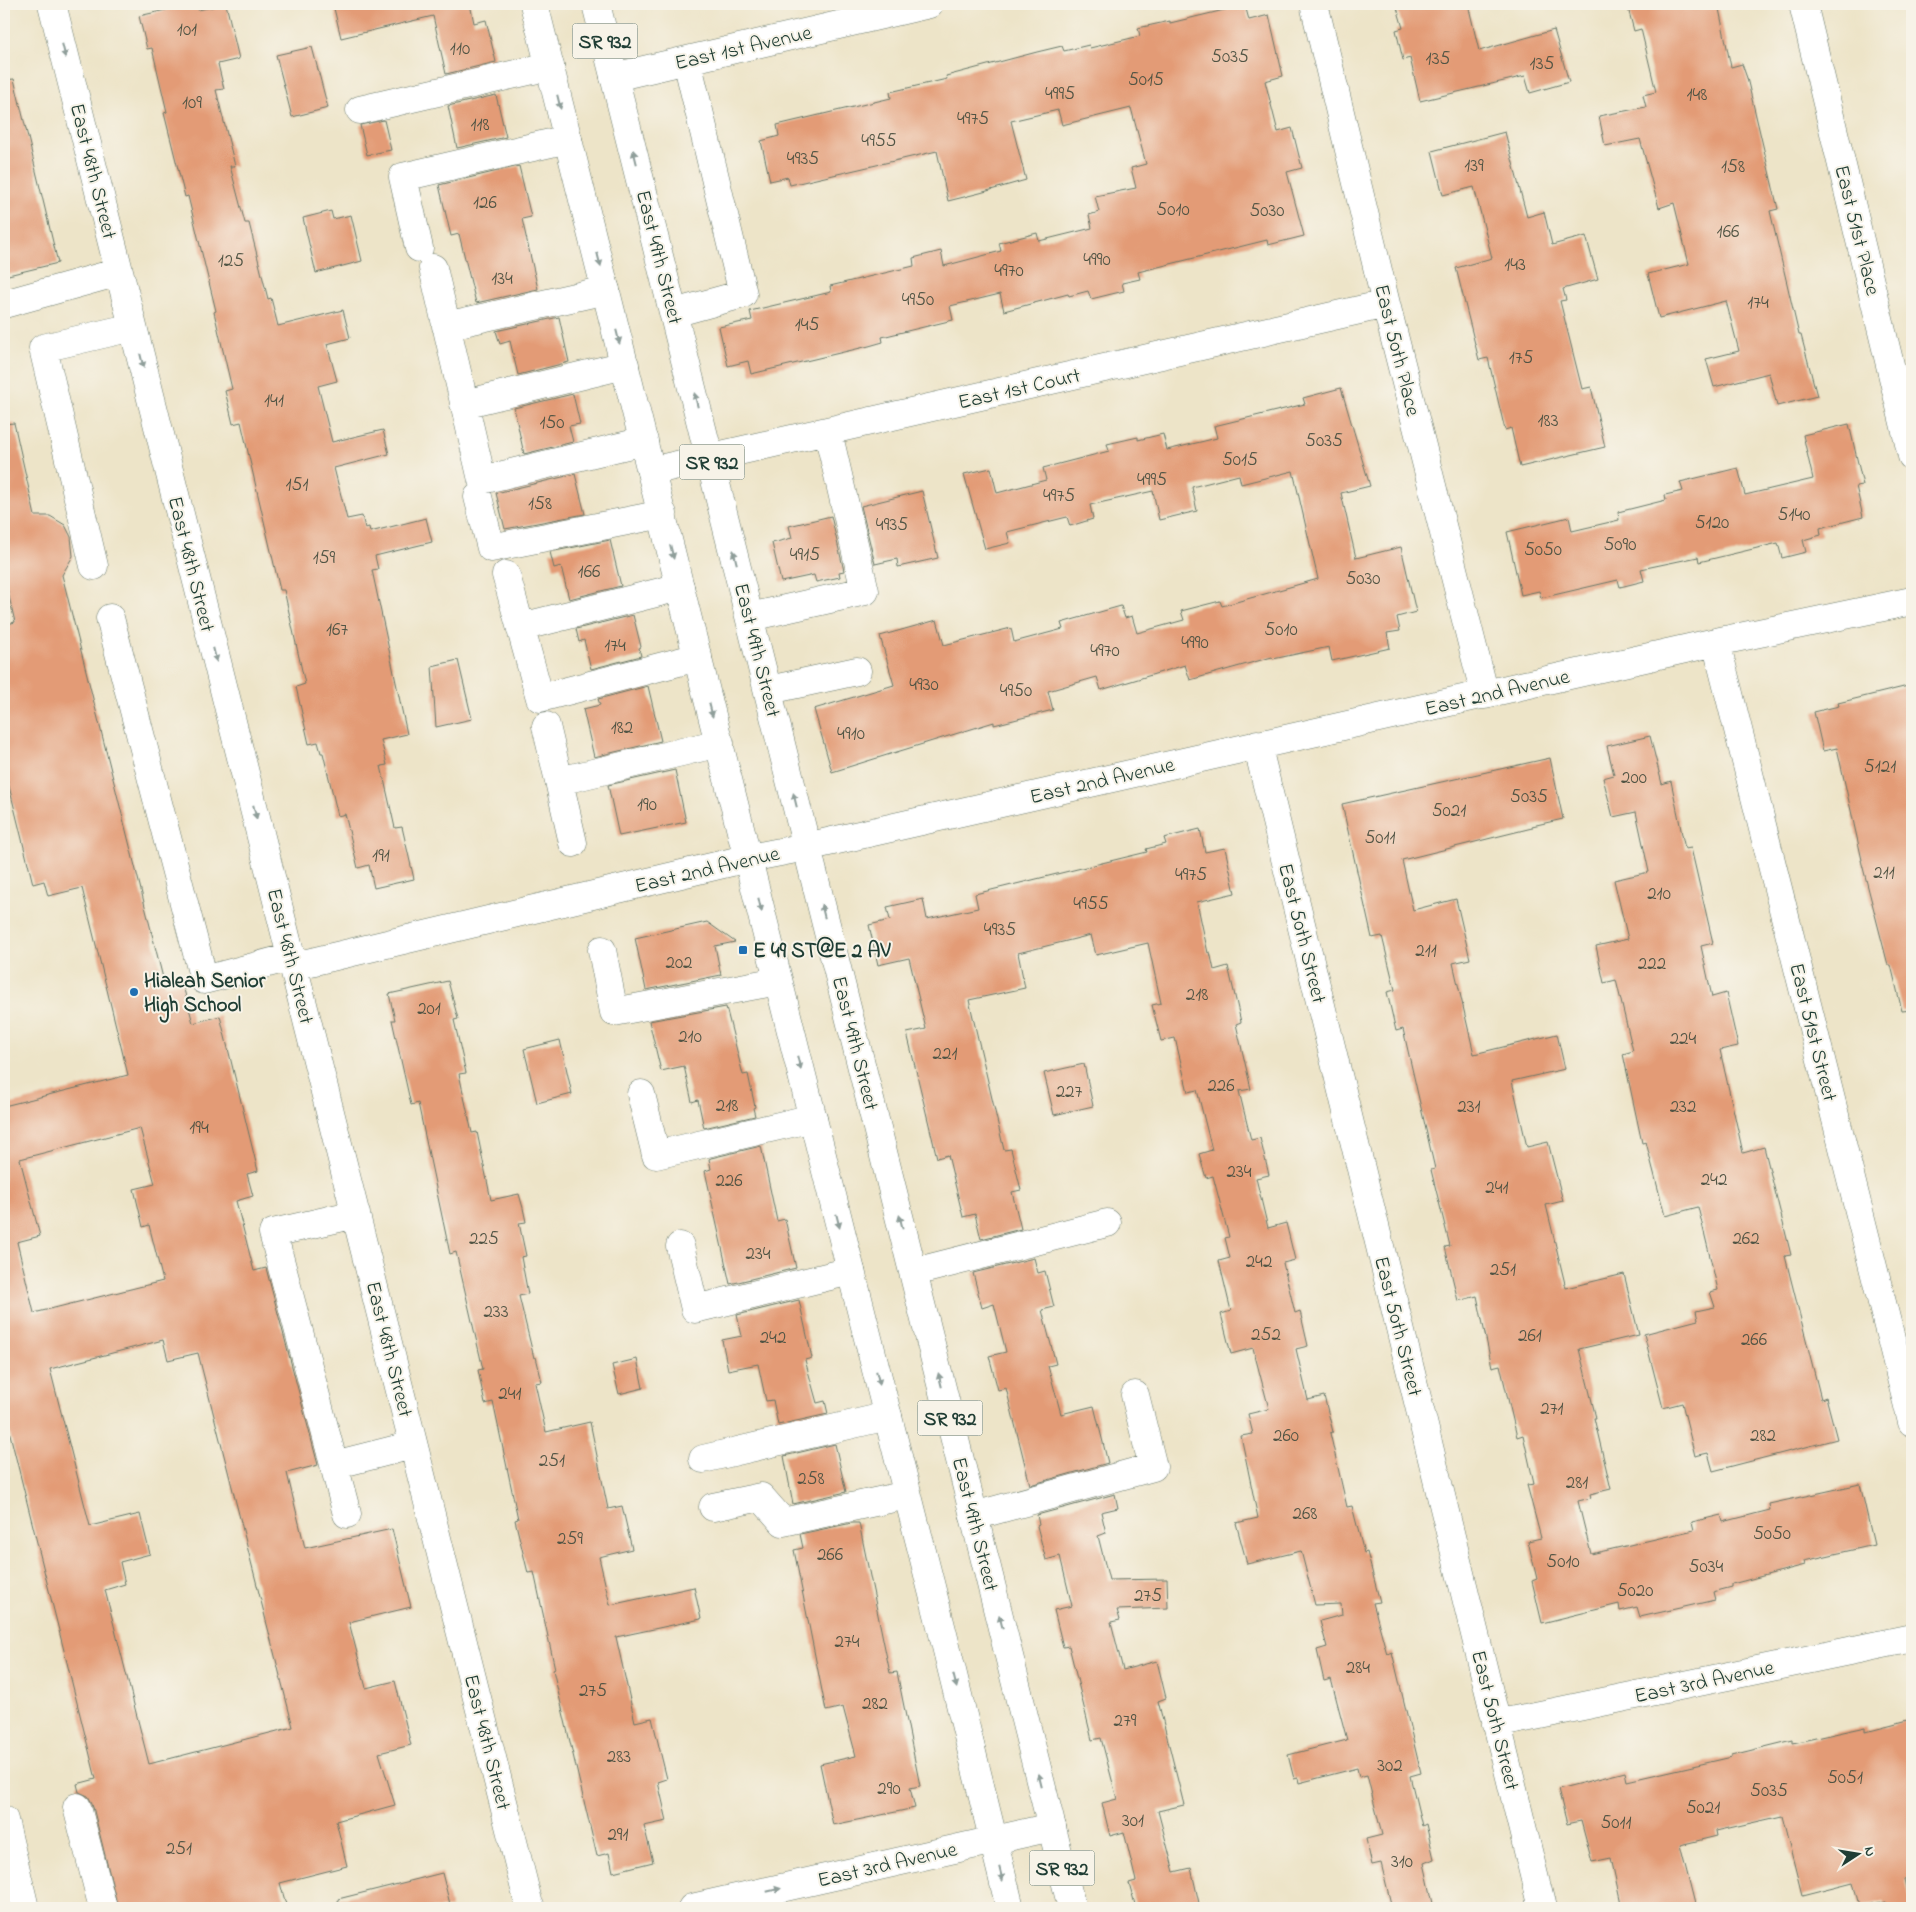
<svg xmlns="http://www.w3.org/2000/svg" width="1916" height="1912" font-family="'Indie Flower',sans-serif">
<rect width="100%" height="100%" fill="#f7f3e8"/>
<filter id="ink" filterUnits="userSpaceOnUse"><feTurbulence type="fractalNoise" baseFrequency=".02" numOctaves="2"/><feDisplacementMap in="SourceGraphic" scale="10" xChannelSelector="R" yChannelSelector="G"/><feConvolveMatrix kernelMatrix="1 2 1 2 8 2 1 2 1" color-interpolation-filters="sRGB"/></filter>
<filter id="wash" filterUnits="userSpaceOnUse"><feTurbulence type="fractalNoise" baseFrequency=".0096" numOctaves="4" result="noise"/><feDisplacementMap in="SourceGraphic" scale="20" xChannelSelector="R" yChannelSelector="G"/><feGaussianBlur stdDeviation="1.12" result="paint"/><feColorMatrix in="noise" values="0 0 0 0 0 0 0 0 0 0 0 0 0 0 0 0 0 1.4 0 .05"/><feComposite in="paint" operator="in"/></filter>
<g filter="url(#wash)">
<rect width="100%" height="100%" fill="#ede4c8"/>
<g id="blocks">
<path fill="#e39b76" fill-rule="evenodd" d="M192,4h5l1,6 28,-6 13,55 -21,5 6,25 -8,1 19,76h-5l15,57h4l19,76 3,-1 7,28 65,-16 7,28 -23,6 10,37 -19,5 14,56 51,-12 6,24 -55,14 13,51 15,-3 3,12 4,-1 1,5 56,-14 6,24 -57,14 3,13 -6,1 35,164 -26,6 6,25 -6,1 14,62 7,-1 12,52 -40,9 -5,-23 -11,3 -13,-54 -7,2 -15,-63h-2l-3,-11 -9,2 -13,-57 9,-3 -21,-94h-4l-39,-168 -8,2 -4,-17 -4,-16 7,-2 -18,-77 2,-1 -28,-115 -3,1 -21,-84 3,-1 -15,-64 -5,1 -8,-33z
M333,4h137l4,19 12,-3 10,42 -50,12 -13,-58 -92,22z
M1396,4h72l11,47 75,-21 15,52 -39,11 -5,-17 -105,25 -10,-43 -7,2 -7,-30 7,-2z
M1627,4h91l13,63 11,-3 5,14 31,131 -8,2 29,124h2l16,61 -40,10 -8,-33 -55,14 -8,-28 33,-8 -13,-50 -67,17 -11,-44 41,-10 -15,-61 -15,5 -19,-69 -35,7 -6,-30 47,-9 -3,-12 13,-3 -15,-63 -7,2z
M1245,5l4,15 20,-5 14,61 -18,5 13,51 14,-4 10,40 -15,4 17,64 -36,9 -1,-5 -129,32 2,7 -18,4 2,8 -33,8 -3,-8 -19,5 -1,-2 -64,17 -4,-17 -50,12 3,14 -71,17 1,5 -14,4 -118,28 -3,-13 -20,5 -9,-39 33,-7 -2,-9 81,-19 -1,-6 84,-20 -1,-8 28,-7 3,15 57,-15 -2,-8 38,-10 2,8 53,-13 -3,-13 10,-3 -4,-16 41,-8 -5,-20 15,-4 -15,-56 -69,17 -4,-15 -47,11 15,59 -46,13 -32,8 -11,-50 -147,34 -2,-8 -18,4 -9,-40 18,-5 -2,-11 114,-27 -1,-6 57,-13 -1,-3 91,-24 25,-6 2,5 25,-6 1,3 50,-12 -2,-8 32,-7v2z
M312,47l16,61 -36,9 -16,-62z
M14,79l44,184 -54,13v-196z
M496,95l10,42 -49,11 -9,-42z
M384,120l7,30 -24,5 -7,-30z
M1505,132l22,85 17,-5 8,33 34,-9 12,43 -35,10 3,11 -6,1 22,88 9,-2 14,60 -85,20 -9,-39 -6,2 -17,-72 -9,2 -23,-92 36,-10 -18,-71 -31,8 -11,-44z
M519,166l12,51 -9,2 16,70 -62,14 -17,-69 -8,2 -12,-51z
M331,211l2,8 18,-4 11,46 -46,12 -13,-55z
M559,317l10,45 -51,13 -8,-34 -10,3 -4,-13z
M1341,388l29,98 -29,7 15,65 45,-11 15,65 -19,5 3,14 -13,2 3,15 -58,13 -3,-14 -56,12 -1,-2 -82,23 -5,-15 -84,25 -4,-13 -49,14 5,19 -59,15v-3l-162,50 -18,-63 80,-24 -14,-49 57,-16 7,25 67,-17 3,14 49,-13 -2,-6 60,-17 4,12 7,-2 5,17 47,-13 -3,-9 39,-10 2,5 96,-27 -25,-108 -52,13 -2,-9 -47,12 5,24 -38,9 -6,-29 -63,14 3,14 -23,7 -3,-9 -60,15 3,11 -25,6 -21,-75 27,-6 6,25 49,-13 -3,-12 66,-17 -2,-7 31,-7v3l25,-6 4,16 50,-12 -3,-12 91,-22 -2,-6z
M573,394l7,30 -11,2 4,16 -49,12 -10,-46z
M14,423l21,93h15l15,9 6,12 2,19 -11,19 103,411 17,-4 11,41 27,-7 38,155 -11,3 6,22 -17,5 18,70 12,-3 52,197 -31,8 18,75 87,-19 19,78 -62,15 17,66 29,-7 16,64 -32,8 16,52 -59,16 11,45 -67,17 7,25h-169l-26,-105 -4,-7 -9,-4 -2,-8 19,-5 -92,-369v-304l124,-31 -46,-187 -34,8 -4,-15 -11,3 -29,-118v-141l11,-3 -11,-47v-151zM140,1128l15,56 -21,5 9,38 6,-2 14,56 -129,32 -17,-71 23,-6 -20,-77zM163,1340l5,20 30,-7 95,374 -144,37 -44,-174 20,-6 -5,-22 30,-8 -10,-40 -50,12 -40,-157z
M1849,424l14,61 -7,1 7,31 -43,11 1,7 -18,5 3,12 -24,6 -4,-15 -79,19 -1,-5 -57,12 3,12 -24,6 -2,-7 -77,18 -2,-7 -18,4 -14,-63 62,-15 3,14 47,-11 -1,-8 48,-12 -1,-5 18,-4 -3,-9 58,-14 7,27 68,-16 -10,-44z
M575,474l10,40 -80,15 -9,-36z
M922,491l16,67 -40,9 -1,-8 -22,5 -14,-58z
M831,516l13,55 -5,1 1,5 -24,5 -2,-7 -33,7 -9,-39 20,-5 -3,-12z
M610,540l11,46 -52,13 -8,-33 -7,2 -4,-16z
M633,615l8,32 -2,1 2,8 -50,13 -7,-29 -5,2 -3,-13z
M458,660l14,59 -36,8 -4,-61z
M1912,685v325l-10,1 -11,-46h-3l-27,-105h1l-25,-112 -14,3 -9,-39 25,-6 -1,-3z
M648,686l13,55 -67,16 -11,-48 17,-4 -2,-6z
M1650,736l12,48 9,-3 14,68 6,-1 22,95 -12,3 11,51 14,-4 12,53 -18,4 23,103 21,-6 27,108 -6,1 36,143 5,-2 11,42 -124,32 -5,-18 -13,3 -13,-53 -19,5 -19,-74 54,-14 -2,-9 19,-4 -5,-15 8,-2 -20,-83 -33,9 -19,-74 -4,1 -19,-89 10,-3 -17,-71 -12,3 -8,-37 32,-7 -14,-59 35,-8 -13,-60 -23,5 -10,-39 11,-3 -7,-29z
M1550,758l13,61 -31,7v2l-130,32 11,50 43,-11 14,60 -17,4 21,91 83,-20 8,35 -53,12 15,66 21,-5 15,59 -17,4 20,83 58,-14 15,61 -60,14 17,69h-2l17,71 -21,5 1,4 -13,3 13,53 103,-24 -2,-8 29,-7 2,7 47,-12 -1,-6 91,-20 14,61 -70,16 1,4 -73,19v3l-19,5 2,8 -75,17 -3,-10 -17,4 -1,-7 -77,19 -10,-42 5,-2 -9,-38 13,-3 -14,-53 7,-1 -11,-49 -6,2 -17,-72 -8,2 -15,-71 -19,5 -13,-54 5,-1 -19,-76 4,-1 -32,-140 -7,2 -9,-39 8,-2 -13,-54 -10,2 -30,-134z
M675,770l11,52 -67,14 -11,-51z
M1200,829l5,23 20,-4 10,45 -38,9 11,51 2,-1 4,18 14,-4 13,56 -5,2 15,65 -12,2 12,49 9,-2 9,37 -13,3 12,50 18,-5 9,37 -12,3 12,50 5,-2 8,35 -12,3 12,51 16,-4 9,36 -3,1 17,74 5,-1 12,47 3,-1 13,50 -7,1 14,51 5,-2 29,121 -11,3 12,50 4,-2 8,35 -10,4 10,45h-42l-11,-45 -9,2 -6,-26 16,-4 -15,-60 -8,2 -2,-9 -58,15 -1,-5 -4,1 -6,-24 59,-15 -16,-61 -7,2 -7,-31 10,-3 -7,-26 22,-6 -1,-11 -26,1 -14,-54 -54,13 -11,-41 22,-5 -17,-82 12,-2 -5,-20 21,-5 -16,-61 -22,6 -10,-40 10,-3 -12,-50 11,-3 -5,-20 4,-1 -16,-61 -7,2 -7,-24 13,-4 -15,-60 -9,2 -13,-54 -14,3 -9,-36 9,-2 -13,-60 -52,12 -5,-20 -73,18 7,35 -56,12 35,150 7,-1 10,41 -9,2 9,37 -40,10 -6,-25 -12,3 -15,-62 -11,3 -30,-125 19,-4 -17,-71 -31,7 -9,-40 21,-5 -3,-13 36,-8 4,20 51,-11 -3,-14 172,-42 -1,-3 20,-5 -2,-6z
M707,922l28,20 -20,4 6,29 -75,15 -11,-52z
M448,981l10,38 -4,1 12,53 -7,1 13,59 5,-1 14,68 28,-6 4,14 3,14 -7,1 7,33 -5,1 7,37 -9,2 15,62 2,-1 6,25 -7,1 11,49 44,-10 18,87 14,-3 10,43 -33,8 11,48 84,-18 7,32 -85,18 19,85 17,-4 15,61 -9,3 9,39 -23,5 9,36 -40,10 -4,-19 -12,3 -44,-186 2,-1 -21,-97 -6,1 -13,-53 3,-1 -25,-117 -8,2 -7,-34 5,-1 -27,-117 -6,2 -32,-151 -7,2 -19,-85h3l-6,-26z
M726,1007l17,68 5,-1 7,33 -2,1 2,8 -51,12 -6,-28 -6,2 -8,-36 -23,5 -12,-50z
M560,1040l12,54 -35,9 -13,-54z
M1084,1064l9,42 -39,9 -10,-42z
M761,1146l16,75 8,-2 11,49 -66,16 -25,-113 6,-2 -2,-10 2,-1z
M1034,1258l4,15 7,-2 9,36 -12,3 14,54 -8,2 13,48 33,-8 14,57 -78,22 -24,-97 -8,2 -9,-34 17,-4 -12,-48 -12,4 -9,-35z
M799,1300l13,58 -7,2 12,43 8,-2 3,13 -50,11 -5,-25 -7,1 -8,-37 -30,6 -6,-30 20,-4 -5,-21z
M637,1359l6,29 -24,6 -7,-29z
M835,1444l11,48 -53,12 -9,-48z
M1115,1494l3,14 -17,4 5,21 -8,3 11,44 58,-1 1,29 -51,2 3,10 -9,2 12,48 34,-9 9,37 -8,3 26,104 -26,6 16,61 17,-4 8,35 -9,2 1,3h-55l-7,-25 7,-2 -12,-49 -14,4 -8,-33 15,-4 -16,-61 -9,2 -23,-94 -6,1 -9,-37 18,-4 -12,-50 -14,4 -9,-34 2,-1 -2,-10z
M852,1523h7l31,150 7,-1 23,114 -10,2 5,20 -82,17 -13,-61 36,-8 -13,-49 -17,4 -32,-161 9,-2 -3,-14z
M1912,1719v159l-7,2 6,28h-25l-2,-7 -25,6 -6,-25 -51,13 -20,-79 -66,15 1,5 -37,9 16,63h-74l-11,-50 -19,4 -11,-41 -14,3 -9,-35 67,-17 2,9 105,-24v-2l61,-15v3l73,-16v4z
M442,1873l9,35h-112l-1,-9z"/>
</g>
</g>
<g filter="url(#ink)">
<use href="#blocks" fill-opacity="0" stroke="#677768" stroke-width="1"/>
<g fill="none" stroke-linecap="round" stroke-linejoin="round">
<g stroke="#677768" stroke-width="29">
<path id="minor" d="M52,4l477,1901 2,3
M1314,4l72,300 99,391
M1803,4l109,452
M614,77l315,-73
M360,110l190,-44
M419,248l-16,-71 165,-38
M433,268l49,212 162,-39
M4,304l115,-32
M674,313l69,-19 -56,-233
M446,326l160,-36
M464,404l161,-39
M651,471l735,-167
M478,497l13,51 172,-34
M94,566l-51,-218 90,-21
M506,575l34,123 158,-41
M750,617l115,-26 -37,-159
M110,618l94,362 87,-23
M521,627l159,-40
M1716,642l196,780
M769,690l88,-19
M546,726l13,55
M1257,744l285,1164
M573,843l-14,-62 161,-38
M602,950l12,62 164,-31
M294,966l455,-108 57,-11 910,-205 196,-41
M641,1094l15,61 157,-37
M680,1246l15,63 156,-38
M914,1272l193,-49
M703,1459l185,-43
M334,1465l79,-20
M713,1507l48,-10 22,25 124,-27
M347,1514l-74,-281 83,-19
M974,1516l179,-49 -18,-72
M1496,1724l416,-86
M77,1807l26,101
M4,1820l21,88
M692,1908l360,-81"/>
</g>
<g stroke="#677768" stroke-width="29">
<path id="major" d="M534,4l317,1267 92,363 67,274
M596,4l476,1904"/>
</g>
<use href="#minor" stroke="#fff" stroke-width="28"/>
<use href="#major" stroke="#fff" stroke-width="28"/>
</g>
<defs><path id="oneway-solid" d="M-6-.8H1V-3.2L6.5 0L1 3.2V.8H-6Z" transform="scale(1.25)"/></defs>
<g fill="#8f9e9a">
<use href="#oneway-solid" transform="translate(64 51) rotate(76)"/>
<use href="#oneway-solid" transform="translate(559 102) rotate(76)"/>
<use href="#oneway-solid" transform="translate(635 157) rotate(-104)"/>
<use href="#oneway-solid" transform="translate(599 260) rotate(76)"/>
<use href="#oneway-solid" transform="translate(618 337) rotate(76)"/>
<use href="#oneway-solid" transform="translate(142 361) rotate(76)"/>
<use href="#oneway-solid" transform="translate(696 400) rotate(-104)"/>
<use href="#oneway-solid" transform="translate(672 552) rotate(76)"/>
<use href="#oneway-solid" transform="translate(735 557) rotate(-104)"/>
<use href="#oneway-solid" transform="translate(215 655) rotate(76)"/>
<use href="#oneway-solid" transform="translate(711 710) rotate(76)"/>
<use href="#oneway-solid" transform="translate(795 800) rotate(-104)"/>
<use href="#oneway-solid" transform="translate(255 812) rotate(76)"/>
<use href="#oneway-solid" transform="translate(760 905) rotate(77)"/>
<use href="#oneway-solid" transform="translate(823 911) rotate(-104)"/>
<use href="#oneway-solid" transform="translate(799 1063) rotate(76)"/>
<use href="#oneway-solid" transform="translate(838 1221) rotate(76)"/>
<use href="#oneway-solid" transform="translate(901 1222) rotate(-104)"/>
<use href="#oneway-solid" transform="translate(878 1378) rotate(76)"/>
<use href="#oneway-solid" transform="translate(940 1380) rotate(-104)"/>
<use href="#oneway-solid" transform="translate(1001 1622) rotate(-104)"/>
<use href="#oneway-solid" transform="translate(955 1681) rotate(76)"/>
<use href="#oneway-solid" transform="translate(1040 1780) rotate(-104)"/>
<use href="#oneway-solid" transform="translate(1001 1874) rotate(76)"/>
<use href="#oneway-solid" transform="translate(774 1890) rotate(-13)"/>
</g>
</g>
<g fill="#1f6fb2" stroke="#f7f3e8" stroke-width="2">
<rect x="738" y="945" width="10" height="10" rx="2.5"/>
<circle cx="134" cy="992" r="5"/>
</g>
<g text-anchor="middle" stroke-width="4" stroke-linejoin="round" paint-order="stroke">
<g font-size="19" fill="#505444">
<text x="187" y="35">101</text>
<text x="460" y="54">110</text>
<text x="1230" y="62">5035</text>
<text x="1438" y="64">135</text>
<text x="1542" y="69">135</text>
<text x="1146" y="85">5015</text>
<text x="1060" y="99">4995</text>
<text x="1697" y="100">148</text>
<text x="192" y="108">109</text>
<text x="973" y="124">4975</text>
<text x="480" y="130">118</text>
<text x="879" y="146">4955</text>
<text x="803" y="164">4935</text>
<text x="1474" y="171">139</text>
<text x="1733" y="172">158</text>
<text x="485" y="208">126</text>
<text x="1173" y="215">5010</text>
<text x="1267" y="216">5030</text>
<text x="1728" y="237">166</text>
<text x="1097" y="265">4990</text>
<text x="231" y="266">125</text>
<text x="1515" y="270">143</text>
<text x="1009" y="276">4970</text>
<text x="502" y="284">134</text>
<text x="918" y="305">4950</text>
<text x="1758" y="308">174</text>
<text x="807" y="330">145</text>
<text x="1521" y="363">175</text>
<text x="274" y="406">141</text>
<text x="1548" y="426">183</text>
<text x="552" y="428">150</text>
<text x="1324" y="446">5035</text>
<text x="1240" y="465">5015</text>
<text x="1152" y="485">4995</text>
<text x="297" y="490">151</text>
<text x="1059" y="501">4975</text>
<text x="540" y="509">158</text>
<text x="1794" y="520">5140</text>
<text x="1712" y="528">5120</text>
<text x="892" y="530">4935</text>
<text x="1620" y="550">5090</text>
<text x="1543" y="555">5050</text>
<text x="805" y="560">4915</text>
<text x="324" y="563">159</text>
<text x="589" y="577">166</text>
<text x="1363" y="584">5030</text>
<text x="337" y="635">167</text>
<text x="1281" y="635">5010</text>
<text x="1195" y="648">4990</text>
<text x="615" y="651">174</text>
<text x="1105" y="656">4970</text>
<text x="924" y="690">4930</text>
<text x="1016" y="696">4950</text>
<text x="622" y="733">182</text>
<text x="851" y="739">4910</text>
<text x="1880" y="772">5121</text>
<text x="1634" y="783">200</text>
<text x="1529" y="802">5035</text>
<text x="647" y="810">190</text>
<text x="1449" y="816">5021</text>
<text x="1380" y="843">5011</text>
<text x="381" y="861">191</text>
<text x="1884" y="878">211</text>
<text x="1191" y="880">4975</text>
<text x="1659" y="899">210</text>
<text x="1091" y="909">4955</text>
<text x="1000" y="935">4935</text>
<text x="1426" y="956">211</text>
<text x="679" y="968">202</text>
<text x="1652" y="969">222</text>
<text x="1197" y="1000">218</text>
<text x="429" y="1014">201</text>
<text x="690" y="1042">210</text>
<text x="1683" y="1044">224</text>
<text x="945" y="1059">221</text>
<text x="1221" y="1091">226</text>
<text x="1069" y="1097">227</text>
<text x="727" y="1111">218</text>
<text x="1469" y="1112">231</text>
<text x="1683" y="1112">232</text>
<text x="199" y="1133">194</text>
<text x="1239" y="1177">234</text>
<text x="1714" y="1185">242</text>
<text x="729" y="1186">226</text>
<text x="1497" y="1193">241</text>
<text x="484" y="1244">225</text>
<text x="1746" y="1244">262</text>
<text x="758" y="1259">234</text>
<text x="1259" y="1267">242</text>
<text x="1503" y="1275">251</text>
<text x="496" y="1317">233</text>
<text x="1266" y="1340">252</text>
<text x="1530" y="1341">261</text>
<text x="773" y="1343">242</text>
<text x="1754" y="1345">266</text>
<text x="510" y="1399">241</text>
<text x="1552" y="1414">271</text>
<text x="1286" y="1441">260</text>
<text x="1763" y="1441">282</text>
<text x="552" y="1466">251</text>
<text x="811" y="1484">258</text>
<text x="1577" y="1488">281</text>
<text x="1305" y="1519">268</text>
<text x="1772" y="1539">5050</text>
<text x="570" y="1544">259</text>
<text x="830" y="1560">266</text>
<text x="1563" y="1567">5010</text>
<text x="1706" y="1572">5034</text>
<text x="1635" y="1596">5020</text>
<text x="1148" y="1601">275</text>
<text x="847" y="1647">274</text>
<text x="1358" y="1673">284</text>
<text x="593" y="1696">275</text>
<text x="875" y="1709">282</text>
<text x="1125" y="1726">279</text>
<text x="619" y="1762">283</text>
<text x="1390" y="1771">302</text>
<text x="1845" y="1783">5051</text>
<text x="889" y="1794">290</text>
<text x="1769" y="1796">5035</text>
<text x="1703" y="1813">5021</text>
<text x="1133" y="1826">301</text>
<text x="1616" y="1828">5011</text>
<text x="618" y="1840">291</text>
<text x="179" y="1854">251</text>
<text x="1402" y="1867">310</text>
</g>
<g fill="#f7f3e8" stroke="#60746a" stroke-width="1">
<rect x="572.5" y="23.5" width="65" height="35" rx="4"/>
<rect x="679.5" y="444.5" width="65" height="35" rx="4"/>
<rect x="917.5" y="1400.5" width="65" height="35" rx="4"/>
<rect x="1029.5" y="1850.5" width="65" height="35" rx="4"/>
</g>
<g font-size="20" font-weight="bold" fill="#1f3d34">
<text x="605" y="48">SR 932</text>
<text x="712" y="469">SR 932</text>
<text x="950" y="1425">SR 932</text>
<text x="1062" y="1875">SR 932</text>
</g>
<g font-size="21" fill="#1f3d34" stroke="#f7f3e8">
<text transform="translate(743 47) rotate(-13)" y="7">East 1st Avenue</text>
<text transform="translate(94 171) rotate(76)" y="7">East 48th Street</text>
<text transform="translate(1858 230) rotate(76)" y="7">East 51st Place</text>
<text transform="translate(660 257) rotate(76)" y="7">East 49th Street</text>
<text transform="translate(1398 350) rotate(76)" y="7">East 50th Place</text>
<text transform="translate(1019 388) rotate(-13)" y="7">East 1st Court</text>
<text transform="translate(192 564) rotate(76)" y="7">East 48th Street</text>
<text transform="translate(758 650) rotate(76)" y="7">East 49th Street</text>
<text transform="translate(1497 692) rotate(-13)" y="7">East 2nd Avenue</text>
<text transform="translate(1102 780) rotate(-13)" y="7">East 2nd Avenue</text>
<text transform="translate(707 869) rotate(-13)" y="7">East 2nd Avenue</text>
<text transform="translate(1303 933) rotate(76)" y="7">East 50th Street</text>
<text transform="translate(291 956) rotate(76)" y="7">East 48th Street</text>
<text transform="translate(1814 1032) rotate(76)" y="7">East 51st Street</text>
<text transform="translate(856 1043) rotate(76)" y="7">East 49th Street</text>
<text transform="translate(1399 1326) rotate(76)" y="7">East 50th Street</text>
<text transform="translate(390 1349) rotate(76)" y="7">East 48th Street</text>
<text transform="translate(976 1524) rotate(76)" y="7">East 49th Street</text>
<text transform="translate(1704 1681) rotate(-12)" y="7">East 3rd Avenue</text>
<text transform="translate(1496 1720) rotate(76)" y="7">East 50th Street</text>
<text transform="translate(488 1742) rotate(76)" y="7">East 48th Street</text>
<text transform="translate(887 1864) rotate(-13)" y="7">East 3rd Avenue</text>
</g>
<g font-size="21" font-weight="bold" fill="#1f3d34" stroke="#f7f3e8" text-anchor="start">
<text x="753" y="957">E 49 ST@E 2 AV</text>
<text x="144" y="987">Hialeah Senior<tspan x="144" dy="24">High School</tspan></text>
</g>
</g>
<rect width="1916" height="1912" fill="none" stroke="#f7f3e8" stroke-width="20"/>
<g transform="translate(1858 1854) rotate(78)" stroke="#f7f3e8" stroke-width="4" paint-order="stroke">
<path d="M0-4L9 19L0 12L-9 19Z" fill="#1f3d34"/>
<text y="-8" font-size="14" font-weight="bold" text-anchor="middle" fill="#1f3d34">N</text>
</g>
</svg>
